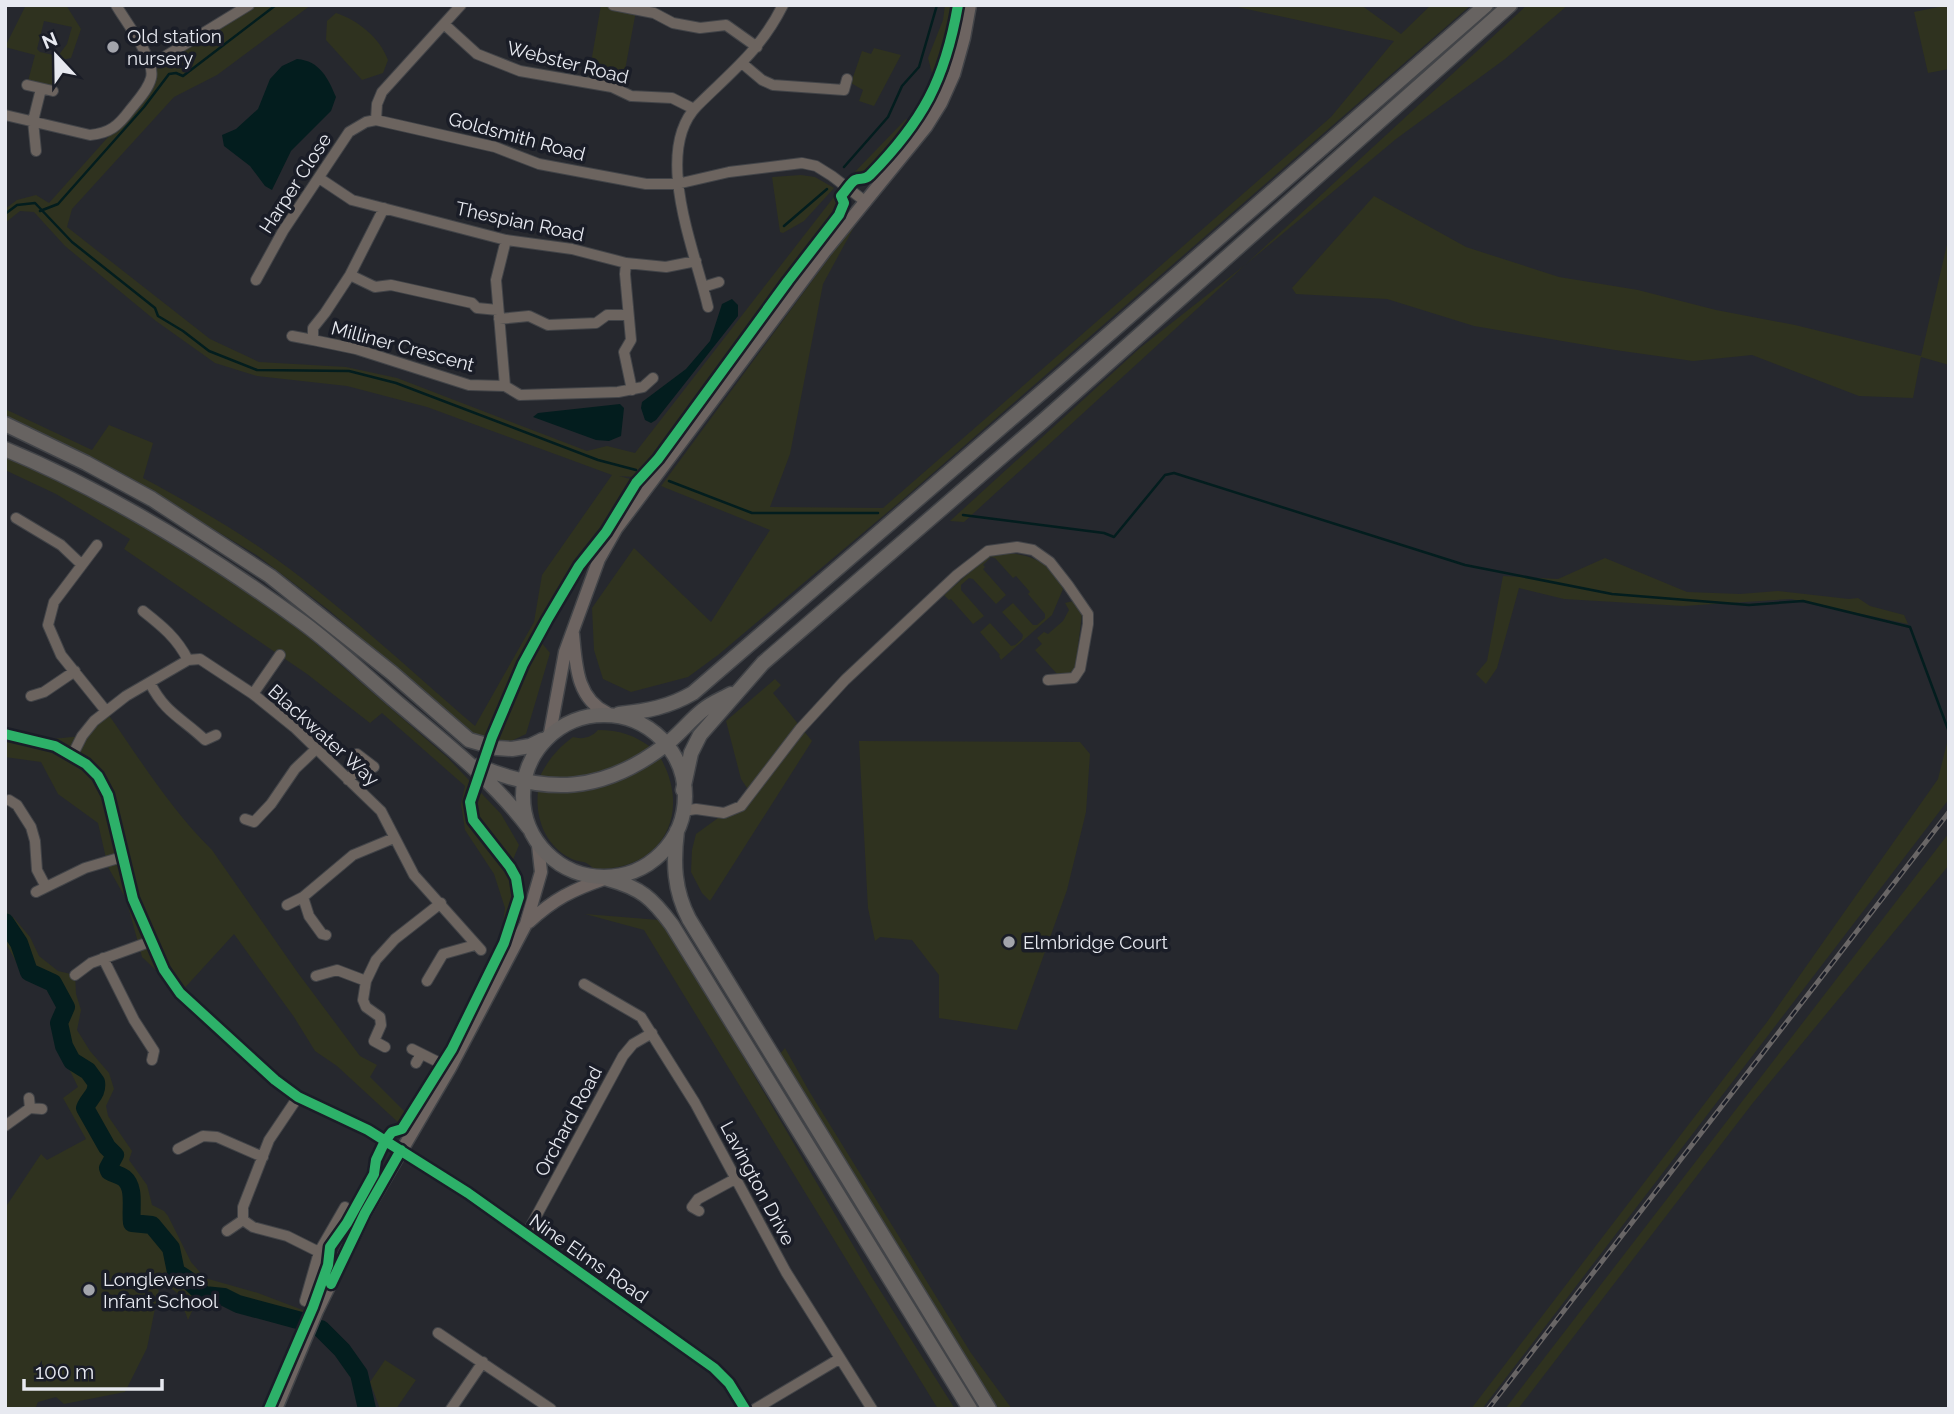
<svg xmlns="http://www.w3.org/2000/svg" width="1954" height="1414" font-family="Raleway,sans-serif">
<rect width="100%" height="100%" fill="#26282e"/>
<path fill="#2f321f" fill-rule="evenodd" d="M26,5h40l15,24 -10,29 -10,2 -8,31 -26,-6 8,-30 -30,-8zM44,21l28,6 -5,17 -9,12 -18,-4 -3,-3z
M249,5h62l-94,70 -43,22 -102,112 -5,18 143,112 49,23 87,5 51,11 190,73 20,-5 28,7 202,-260 2,15 -162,217 -43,52 -15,-1 15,4 -97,157 13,16 -24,81 -19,9 -36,-9 -141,-123 -72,-55 -146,-88 -80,-40 -27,-11v-8l87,41 17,-25 44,18 -10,35c41,22 81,45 119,71 76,53 143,117 213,177l59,-104 8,-47 70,-100 -185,-68 -80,-21 -90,-10 -42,-13 -59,-42 -91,-75 -31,-34 -14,-1 -15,12v-14l12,-9 19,-5 13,8 69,-77 32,-44 1,-17z
M601,5l35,6 -14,75 -34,-6z
M945,5h14c-2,28 -14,57 -23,83l-8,-30 15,-38z
M1228,5h133l40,29 30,-29h40l-569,495 -184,155 -30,22 -57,15 -28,-13 -9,-29 -2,-42 42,-60 77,74 59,-92 -109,-44 199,-270 -37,68 -33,170 -20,53 113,1 448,-391 63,-76z
M1527,5h41l-63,54 -109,80 -151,126 -281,257 -14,-1 190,-173 105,-83z
M1949,5v64l-21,4 -14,-61z
M336,13c22,7 44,25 52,47l-5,13 -21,7 -36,-40 1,-19z
M874,48l27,7 -27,51 -15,-5 4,-11 -12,-7 11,-32 9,3z
M906,119l8,1 -49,59 -16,-1z
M801,175l14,2 19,11 -30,33 -21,12 -3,-1 -8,-55z
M1374,196l92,51 93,30 79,13 78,20 79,15 126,31 28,-120v129l-28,-8 -8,41 -54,-2 -107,-41 -59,6 -78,-11 -141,-24 -87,-27 -91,-5 -4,-6z
M5,456l68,31 71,38 89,54 71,54 144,125 53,56 18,31 -9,22c14,27 4,59 -11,85l6,-44 -11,-34 -29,-44 -4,-26 4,-18 -83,-73 -12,10 -63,-49 -183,-125 6,-10 -74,-45 -51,-24z
M1002,553c26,0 52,10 61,36l-11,26 -51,45 -2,-4 1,-1 -20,-23 10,-9 21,23 4,-1 7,-6 1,-4 -21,-23 11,-9 20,22h4l8,-7v-4l-17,-20 2,-2 -14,-16 -3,2 -18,-20 -4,-1 -8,8 2,2 -2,2 23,26 -10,9 -23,-25 -4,-1 -8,7v5l23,26 -11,8 -22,-25 -2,1 -5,-5 42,-37z
M1605,558l82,34 53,2 38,-3 71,8 9,-1 12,8 34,9 4,9 -117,-25 -108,7 -119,-7 -45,-11 -22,80 -11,16 -10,-10 11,-13 16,-85 55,3z
M1073,601l9,13 -7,56 -2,3 -14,3 -24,-26 7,-6 -5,-6 7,-6 4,2 15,-13 6,-11 -4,-7z
M775,679l6,6 -8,8 39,48 -102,160 -8,-8 -11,-21 1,-22 4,-16 55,-40 -10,-15 -15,-58z
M106,711c33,47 65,99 106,139l86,123 62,83 17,9 -7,12 38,38 -7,10 -64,-59 -22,-15 -21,-34 -60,-83 -54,59 -38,-36 -16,-58 -18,-32 -10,-44 -40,-29 -17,-32 -36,-5v-29c24,17 50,10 77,8z
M598,730c22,0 36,5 54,18 -39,25 -67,30 -113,30 9,-18 18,-29 34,-41 10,3 19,0 25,-7z
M1949,735v64l-467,610h-11l296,-387 171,-243z
M859,741l221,1 10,12 -4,58 -19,78 -50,140 -78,-12v-43l-27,-35 -32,-3 -5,4 -7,-33z
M660,757c33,57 1,114 -66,112 -11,-11 -13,-5 -24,-11 -25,-13 -35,-40 -32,-67 49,0 81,-7 122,-34z
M1949,833v32l-197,239 -234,305h-13z
M5,911l9,7 16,19 9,19 19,15 17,4 1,19 5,16 -4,20 13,21 19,22 5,16 -8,17 2,10 24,35 -3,9 18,25 5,20 12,6 4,5 23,46 14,16 53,15 50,19 -6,17 -104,-31 -10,22 -9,-25 -18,-16 -14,69 -22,44 -61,12 -8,-7 -18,5 -3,7h-30v-201l36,-54 6,6 39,-21 -23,-41 15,-11 -25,-51 -2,-12 8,-16 -14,-21 -19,-8 -21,-37z
M585,914l74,6 33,49 179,307 84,133h-17l-294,-479z
M785,1048l24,43 162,262 41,56h-13l-35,-51 -185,-303z
M385,1360l31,20 -20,29h-16l-10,-27z"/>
<path fill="#031d1e" d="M297,59c23,2 31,19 39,38l-5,14 -40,40 -19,39 -7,-4 -15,-20 -26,-20 -2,-11 14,-6 22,-20 12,-30 12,-13z
M732,299l6,6v11l-82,104 -5,3 -6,-3 -4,-12 1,-6 44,-33 24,-28 12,-37z
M620,404l4,4 -3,28 -12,5 -13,-1 -63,-23 5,-4z"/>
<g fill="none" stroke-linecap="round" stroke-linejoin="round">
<path stroke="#031d1e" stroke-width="2.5" d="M844,167l44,-50 14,-31 17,-19 18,-62
M40,211l18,-7 86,-97 25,-33 7,-1 7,3 93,-71
M5,214l12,-9 18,-2 37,39 83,66 3,8 25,15 26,20 48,19 92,1 47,12 202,77 38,10
M784,226l43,-37
M669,481l83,32h126
M963,515l141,18 10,4 51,-62 9,-2 291,92 147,29 137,11 54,-4 107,26 39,105"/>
<path stroke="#031d1e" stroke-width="18" d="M5,922l14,21 10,29 24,11 13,24 -7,16 5,23 8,15 16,10 8,11c2,12 -7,16 -11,26l22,39 8,8 -7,13 1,3c5,3 11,4 15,7 12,10 6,31 8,45l20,2 19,23 5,24 11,7 17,16 20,2 14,7 67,18
M321,1329l21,21 17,24 8,35"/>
<g stroke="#424448" stroke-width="12">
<path id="minor" d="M461,5l-79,87 -5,12 -1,16 119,27 44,17 107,20h31l52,-12 73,-9 14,3 16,10 34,26
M613,5l41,8 19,10 27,5 26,-3 31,22
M444,24l33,30 43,17 92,16 19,9 41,2 22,11
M743,64l19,16 11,5 71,5 3,-11
M151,65l98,-60
M27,85l26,6
M5,115l85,20c20,-2 28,-9 40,-25 7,-9 18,-20 21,-32 5,-18 -26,-57 -35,-73
M36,151l-3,-30 8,-32
M319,178l33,22 154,40 66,9 54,14 40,4 30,-6
M384,208l-34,67 -25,38 -12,15v12l43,9 113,36 36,1 15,9 98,-3 25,-5 10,-9
M626,263l-1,11 6,66 -7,12 8,38
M350,275l25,12 16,-2 81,18 5,5 21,2
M256,280l27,-49 66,-99 17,-10 10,-2
M703,287l16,-5
M708,307c-12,-54 -56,-155 -11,-201 34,-34 63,-55 86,-101
M499,319l30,-3 19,9 48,-2 11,-8h21
M292,336l21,4
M505,386l-9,-106 10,-40
M16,518l45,27 21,20
M97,545l-43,57 -6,23 13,30 45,56
M143,611c19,15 34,27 45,49
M150,683c15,30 32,35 55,57l11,-5
M253,694l27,-39
M31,696l13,-4 31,-21
M5,734l50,12 31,18 12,12 10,19 25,104 31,71 16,23 95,87 23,17 70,33 100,63 246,175 15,15 16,26
M73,754l9,-18 12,-15 32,-25 62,-36 12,-1 53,35 41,33 87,84 33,64 67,75
M357,754l17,13
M348,780l17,-20
M9,800l8,5 14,22 4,14 2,29 9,17
M683,811l13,-2 28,4 17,-7 59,-77 45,-49 112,-105 31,-24 29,-4 16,3 17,12 18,23 20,29v10l-8,45 -6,9 -26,2
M245,819l9,3 17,-18 24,-35 21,-20
M36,892l49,-24 37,-11
M303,897l6,19 13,18 4,1
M287,905l16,-8 50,-42 41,-17
M103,958l31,62 20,31 -2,9
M75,975l16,-12 61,-22
M316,976l21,-6 29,11
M427,981l16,-27 32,-9
M584,984l57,33 54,86 91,169 86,137
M385,1047l-11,-6 7,-16 -1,-8 -14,-10 -3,-7 3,-19 10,-21 19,-21 46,-36
M412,1049l38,19
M416,1063l5,-9
M29,1098l1,10 12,1
M5,1126l25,-18
M178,1149l25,-13 14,1 46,20
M699,1211l-7,-4 6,-8 37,-20
M243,1220v-13l26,-67 29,-43
M243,1220l10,7 34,9 32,16
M227,1231l16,-11
M526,1235l97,-179 10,-12 19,-11
M305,1301l14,-49 26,-45
M438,1333l113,76
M451,1409l32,-47
M755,1409l84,-50"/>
</g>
<g stroke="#424448" stroke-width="15">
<path id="major" d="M573,634c3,30 3,64 34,79
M550,733l15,-81 34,-93 17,-30 209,-278 101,-124 15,-24 13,-29 10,-36 6,-33
M529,922c25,-23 43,-32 75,-43
M276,1409l41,-98 48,-98 85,-145 76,-144 15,-52 -3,-27"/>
</g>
<g stroke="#424448" stroke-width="17">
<path id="highway" d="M5,424l81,39 66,36 118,77 122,97 77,67 28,8 15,1 18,-3 12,-6
M5,449c106,44 205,106 297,173 34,25 65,55 97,82 46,39 94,76 130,124
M619,714c28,-3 50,-7 74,-21l370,-319 423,-369
M523 796a81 81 0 1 1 162 0a81 81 0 1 1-162 0Z
M478,766c69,29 124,27 186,-20 14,-10 25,-25 39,-36 8,-7 19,-11 28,-16
M683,790l8,-37 9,-18 63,-72 280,-242 467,-416
M677,831c-4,32 -3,59 12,88l300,490
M608,879c33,9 44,19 64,46l298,484"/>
</g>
<use href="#minor" stroke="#6c645f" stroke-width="10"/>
<use href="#major" stroke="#6d6461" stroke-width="12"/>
<use href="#highway" stroke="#676361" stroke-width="14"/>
<g stroke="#696666" stroke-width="5">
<path id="rail" d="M1488,1409l461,-597"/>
</g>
<use href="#rail" stroke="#1a1d27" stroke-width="2.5" stroke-dasharray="8" stroke-linecap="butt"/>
<g stroke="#1a1d27" stroke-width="15">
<path id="cycleway" d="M5,734l50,12 31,18 12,12 10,19 25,104 31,71 16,23 95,87 23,17 70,33 100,63 246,175 15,15 16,26
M331,1284l34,-71 36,-63
M269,1409l44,-102 15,-42 2,-18 17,-24 27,-49 2,-14 9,-19 7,-9 10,-3 50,-80 52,-106 15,-46 -3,-19 -6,-11 -37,-47 -3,-18 22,-65 31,-73 24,-44 32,-54 27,-34 30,-49 22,-24 130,-178 51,-66 5,-12 -3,-7c4,-4 10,-14 14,-16 6,-3 9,1 15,-5 53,-54 75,-95 88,-170"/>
</g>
<use href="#cycleway" stroke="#2db169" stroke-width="10"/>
</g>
<g fill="#a3a5ac" stroke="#1a1d27" stroke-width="2.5">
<circle cx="113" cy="47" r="7"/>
<circle cx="1009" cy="942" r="7"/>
<circle cx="89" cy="1290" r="7"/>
</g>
<g text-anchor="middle" stroke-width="7" stroke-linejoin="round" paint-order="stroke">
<g font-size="19" fill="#e7e9f0" stroke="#1a1d27" text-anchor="start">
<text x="127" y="43">Old station<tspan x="127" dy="22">nursery</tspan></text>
<text x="1023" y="949">Elmbridge Court</text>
<text x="103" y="1286">Longlevens<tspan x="103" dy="22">Infant School</tspan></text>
</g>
<g font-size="19" fill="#e7e9f0" stroke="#1a1d27">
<text transform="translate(568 62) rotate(14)" y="7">Webster Road</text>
<text transform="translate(517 136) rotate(15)" y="7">Goldsmith Road</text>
<text transform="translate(295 183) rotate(-57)" y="7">Harper Close</text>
<text transform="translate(520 221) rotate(12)" y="7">Thespian Road</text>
<text transform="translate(403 346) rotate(15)" y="7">Milliner Crescent</text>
<text transform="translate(324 735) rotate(42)" y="7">Blackwater Way</text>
<text transform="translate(568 1121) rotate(-62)" y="7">Orchard Road</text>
<text transform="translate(758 1183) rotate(62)" y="7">Lavington Drive</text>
<text transform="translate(589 1258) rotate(35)" y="7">Nine Elms Road</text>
</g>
</g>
<rect width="1954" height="1414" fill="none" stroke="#e7e9f0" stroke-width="14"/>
<g transform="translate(56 56) rotate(338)" stroke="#1a1d27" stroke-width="5" paint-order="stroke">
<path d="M0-5L12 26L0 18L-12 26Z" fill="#e7e9f0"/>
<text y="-10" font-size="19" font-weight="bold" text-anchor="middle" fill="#e7e9f0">N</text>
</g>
<path d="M24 1379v10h138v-10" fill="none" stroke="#e7e9f0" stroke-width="3.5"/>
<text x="35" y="1379" font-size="21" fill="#e7e9f0" stroke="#1a1d27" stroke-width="5" paint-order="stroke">100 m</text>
</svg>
